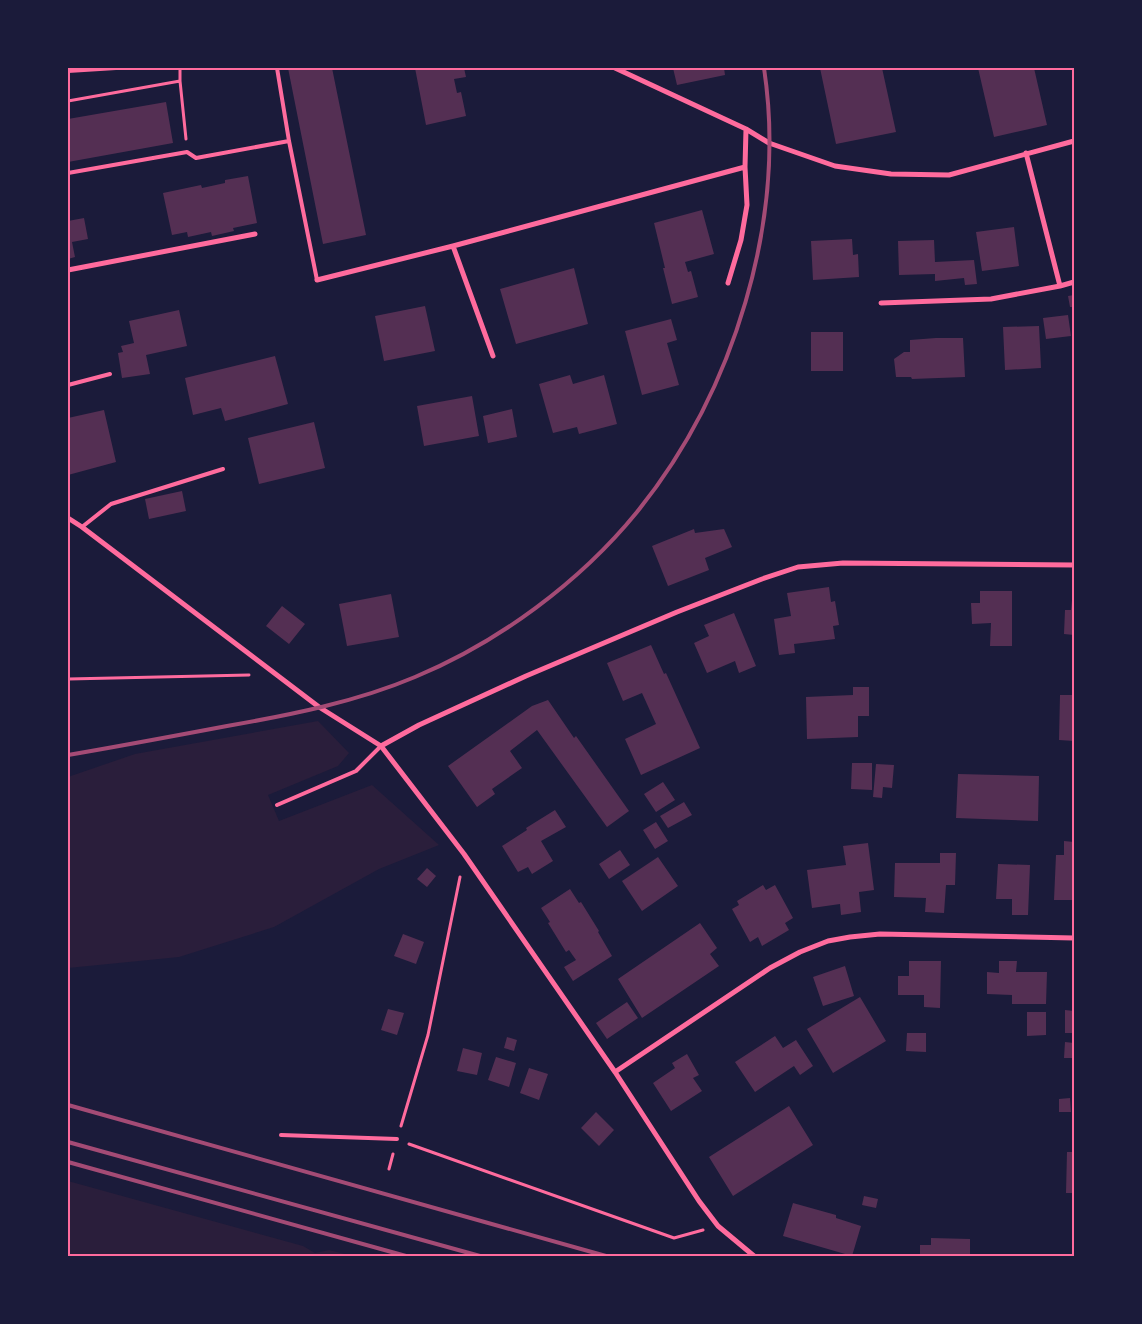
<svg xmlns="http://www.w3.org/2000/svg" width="1142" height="1324" font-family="Georgia,serif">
<rect width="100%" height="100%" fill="#1b1b3a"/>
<path fill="#2a1e3b" d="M318,721l31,32 -11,13 -70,29 11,26 93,-36 67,60 -60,24 -105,58 -95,30 -111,11v-191l67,-23z
M68,1181l235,65 12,7 14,-3 24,6h-285z"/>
<path fill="#542f53" d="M288,68h44l34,167 -43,9z
M415,68h49l2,9 -12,2 3,14 4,-1 5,24 -40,9z
M673,68h51l1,7 -48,10z
M820,68h62l14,64 -60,12z
M978,68h56l13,57 -53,12z
M166,102l7,41 -105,19v-43z
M248,176l9,47 -24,5 1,3 -22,5 -1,-4 -23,5 -1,-5 -15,3 -9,-42 38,-8 1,3 23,-5v-3z
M702,210l12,44 -29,8 3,10 3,-1 7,26 -26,7 -9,-36h2l-11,-45z
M84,218l4,21 -16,3 3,15 -7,2v-38z
M1014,227l5,39 -37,5 -6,-39z
M852,239l1,16 5,-1 1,23 -46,3 -2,-39z
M934,240l1,22 39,-2 3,24 -12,1 -1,-7 -29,3v-7l-36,1 -1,-34z
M574,268l14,56 -72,20 -16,-55z
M1074,295v12h-4l-2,-11z
M425,306l10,45 -51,10 -9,-45z
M179,310l8,36 -41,9 4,19 -28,4 -4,-25 5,-1 -2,-6 13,-3 -5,-22z
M1068,315l3,21 -25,3 -3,-21z
M671,319l6,21 -10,3 12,42 -37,10 -17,-64z
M1039,326l2,42 -36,2 -2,-43z
M811,332h32v39h-32z
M936,338h27l2,39 -53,2 -1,-2h-15l-2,-18 10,-7h6v-12z
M275,356l13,48 -63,17 -4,-13 -28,7 -8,-37z
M570,375l3,9 31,-9 13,49 -38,10 -2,-7 -24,6 -14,-49z
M472,396l7,40 -55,10 -7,-40z
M512,409l5,28 -29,6 -5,-27z
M104,410l12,52 -48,13v-57z
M314,422l11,46 -66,16 -11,-46z
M182,491l4,20 -37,8 -4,-20z
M694,529l1,4 29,-4 8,18 -27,11 4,12 -41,16 -16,-40z
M829,587l2,15 4,-1 4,24 -6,1 2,13 -41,5 1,9 -16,2 -5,-36 17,-3 -4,-23z
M1073,590h1v45l-10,-1 1,-24h6z
M980,591h32v55h-22l1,-23 -19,1 -1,-21h9z
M391,594l8,43 -52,9 -8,-42z
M282,606l23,18 -16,20 -23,-18z
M734,613l22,53 -17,7 -4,-12 -28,12 -13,-30 15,-7 -5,-11z
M651,645l13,29 2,-1 34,75 -59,27 -16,-36 31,-15 -14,-31 -19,8 -16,-38z
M853,687h16v29h-11v21l-51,2 -1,-42 47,-2z
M1060,695h14v46l-15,-1z
M548,700l26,38 2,-2 53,75 -22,16 -70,-97 -27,21 12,17 -30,21 3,5 -18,13 -29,-41 84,-60z
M852,763h20v27l-21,-1z
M876,764l18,1 -2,23 -9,-1 -1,11 -9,-1z
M958,774l81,2 -1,45 -82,-3z
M663,782l12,18 -19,12 -12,-18z
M684,802l8,13 -24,13 -8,-12z
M555,810l11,17 -25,14 12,20 -21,13 -4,-7 -10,5 -16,-26 25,-16 -1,-2z
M656,822l12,19 -13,8 -12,-19z
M1064,841l10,1v58h-20l2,-45h8z
M868,843l6,47 -15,2 2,20 -20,3 -1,-11 -28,4 -5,-38 39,-5 -3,-19z
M620,850l10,15 -21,14 -10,-15z
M940,853h16l-1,32h-9l-2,28 -19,-1 1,-14 -32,-1 1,-34h45z
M658,857l20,29 -36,25 -20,-30z
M998,864l32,1 -2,50h-16v-16h-16z
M427,868l9,8 -9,11 -10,-8z
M763,885l3,5 9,-5 18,33 -8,5 4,7 -27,16 -4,-9 -8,5 -18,-33 7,-4 -2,-4z
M570,889l9,14 2,-1 18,29 -1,1 14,24 -39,25 -9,-14 12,-7 -7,-10 -3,2 -18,-29 2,-1 -9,-14z
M700,923l17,25 -7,6 9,12 -77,52 -24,-39z
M403,934l21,8 -8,22 -22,-8z
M909,961h32l-1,47 -16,-1v-12h-26v-19h11z
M999,961h18l-1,11h31l-1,32h-34v-9l-25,-1v-22l12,1z
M845,966l9,30 -31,10 -10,-29z
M860,997l26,44 -53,32 -26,-44z
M627,1002l11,16 -31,21 -11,-16z
M388,1009l16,4 -7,22 -16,-5z
M1065,1010l9,1v22h-9z
M1027,1012h19v23l-19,1z
M907,1033h19v19l-20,-1z
M775,1036l8,12 13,-8 17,26 -13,9 -6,-9 -39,26 -20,-30z
M507,1037l10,3 -3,11 -10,-3z
M1065,1042l9,1v15h-10z
M463,1048l19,5 -5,22 -20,-4z
M687,1054l12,21 -6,3 9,13 -31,20 -18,-28 22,-15 -3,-5z
M496,1057l20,6 -7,24 -21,-7z
M529,1068l19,6 -9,26 -19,-7z
M1070,1098l1,14h-12v-13z
M789,1106l24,39 -80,51 -24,-39z
M596,1112l18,18 -15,16 -18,-18z
M1067,1152h7v41h-8z
M864,1196l14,3 -2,9 -14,-3z
M793,1203l43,12v3l25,8 -9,30 -69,-20z
M931,1238l39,1v17h-50v-11h11z"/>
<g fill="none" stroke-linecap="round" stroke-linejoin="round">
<path stroke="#ff6b9d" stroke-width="3" d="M180,81v-13
M68,101l112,-20 6,58
M68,679l181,-4
M401,1126l27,-91 32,-158
M409,1144l265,94 29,-8
M389,1169l4,-15"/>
<path stroke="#ff6b9d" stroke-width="4" d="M277,68l12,73 28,139
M68,71l48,-3
M68,173l119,-21 9,6 93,-17
M68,385l42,-11
M82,527l29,-23 112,-35
M277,805l79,-34 25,-25
M281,1135l116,4"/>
<path stroke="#ff6b9d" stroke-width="5" d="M615,68l131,61 23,14 66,23 56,8 58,1 125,-34
M1026,153l34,133 14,-4
M453,246l40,110
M68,270l187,-36
M317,280l136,-34 292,-79
M728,283l13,-43 6,-35 -2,-38 1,-38
M881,303l110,-4 69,-13
M68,518l14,9 237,180 62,39 83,108 151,218 84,129 19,25 36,30
M381,746l38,-21 107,-49 151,-64 85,-33 36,-12 45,-4 231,2
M615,1072l155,-104 30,-16 28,-11 22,-4 30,-3 194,4"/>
<path stroke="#a44b75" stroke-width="4" d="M68,755c53,-9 106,-19 159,-29 63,-11 129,-24 188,-49 84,-35 165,-95 222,-165 97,-120 150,-292 127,-444
M68,1105l538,151
M68,1142l412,114
M68,1162l338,94"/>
</g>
<rect width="1142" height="1324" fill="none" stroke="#1b1b3a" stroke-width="138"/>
<rect x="69" y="69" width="1004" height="1186" fill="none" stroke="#ff6b9d" stroke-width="2"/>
</svg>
